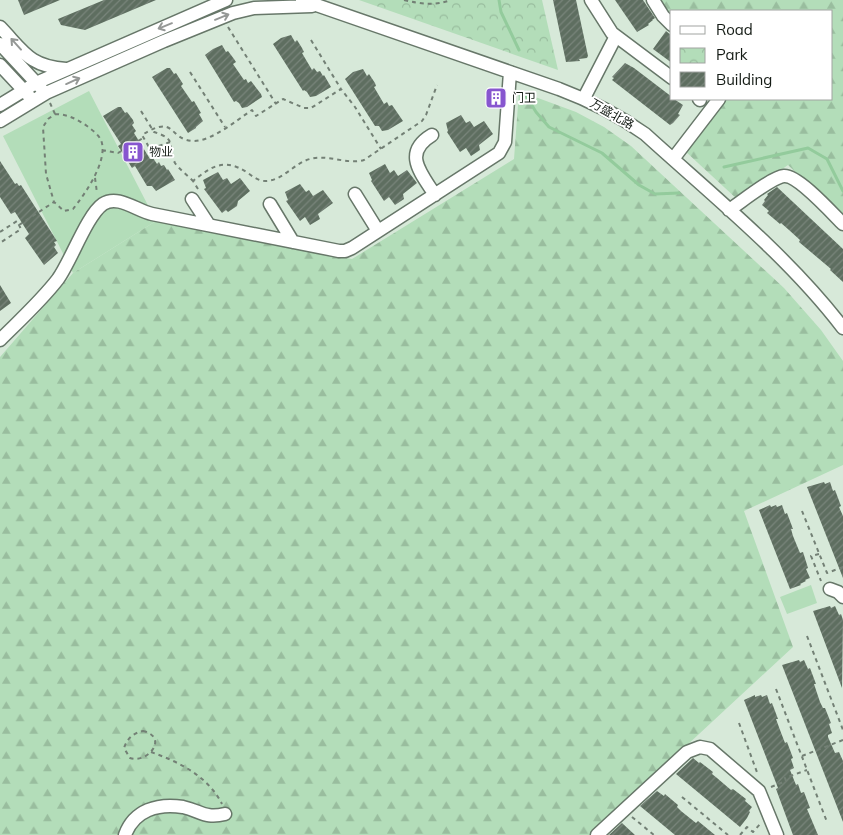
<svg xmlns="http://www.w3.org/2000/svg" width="843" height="835" font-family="Mulish,'Noto Sans SC',sans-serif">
<defs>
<pattern id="forest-firs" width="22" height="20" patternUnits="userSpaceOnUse" patternTransform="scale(1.25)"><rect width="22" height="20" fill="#b3ddb9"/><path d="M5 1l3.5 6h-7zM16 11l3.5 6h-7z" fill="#99bd9e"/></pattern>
<pattern id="park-crowns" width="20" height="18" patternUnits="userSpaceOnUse" patternTransform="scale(1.25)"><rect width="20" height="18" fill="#b3ddb9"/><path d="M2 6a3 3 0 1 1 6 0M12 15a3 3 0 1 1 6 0" fill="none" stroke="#99bd9e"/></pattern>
<pattern id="building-hatch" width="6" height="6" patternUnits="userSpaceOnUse" patternTransform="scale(1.25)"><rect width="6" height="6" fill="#5e6e60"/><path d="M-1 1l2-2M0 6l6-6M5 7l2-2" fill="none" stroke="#79857b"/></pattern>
</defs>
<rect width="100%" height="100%" fill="#d7e9d9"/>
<path fill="#b3ddb9" d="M89,91l67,130 -83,52 -70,-137z
M811,585l6,18 -30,11 -7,-17z"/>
<path fill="url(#forest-firs)" d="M659,0h184v217l-55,-52 -50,35 -53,-49 39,-52h108v-88h-160v7z
M519,91l57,21 28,15 27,19 153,142 37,42 22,31v104l-99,46 49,136 -203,188h-590v-478l73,-84 83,-52 196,38 162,-100z"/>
<path fill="url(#park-crowns)" d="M359,0h183l16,70z"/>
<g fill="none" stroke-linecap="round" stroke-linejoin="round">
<path stroke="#93cb9c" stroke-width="3" d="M499,0l2,12 18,38
M525,94l11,18 13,15 53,26 37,32 16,9 24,-1
M724,167l84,-19 19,11 16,32"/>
</g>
<path fill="url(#building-hatch)" d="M18,0h42l-36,15z
M104,0h52l-71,30 -24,-5 -3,-6z
M553,0h23l12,56 -1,2 -8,1 1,2 -14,1z
M615,0h28l12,18 -3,2h1l-5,4 1,1 -12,7z
M666,31l6,5v27l-19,-14z
M291,35l4,7 2,-2 5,8 2,4 -2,1 10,17 2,-2 3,4 3,-1 3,5 1,-1 7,12 -15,9 -6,1 -3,-5 -3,-2 -1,1 -30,-47 8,-6z
M222,45l4,7 2,-1 6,8 2,3 -3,2 11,16 2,-1 2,4 3,-2 10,13 1,3 -15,10 -5,1 -3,-5 -3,-2 -2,1 -29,-47 8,-6z
M625,63l9,5 38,29v2h2l9,6 -5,9 2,1 -7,8 -3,2 -58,-45 2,-2 -2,-1z
M167,68h3l4,6 2,-1 7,11 -2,2 11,16 2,-1 7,12 -2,1 4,7 -7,6v1l-8,5 -36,-56z
M363,69l4,7 2,-2 6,9 1,3 -2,1 10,17 3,-2 2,4 3,-1 11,16 -15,9 -6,1 -3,-5h-4l-30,-47 8,-7z
M118,107h3l4,6 2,-1 6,8 1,3 -2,2 4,6 -2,2 16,26 3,-1 4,6 2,-2 2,4 3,-1 3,5 1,-1 7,11 -19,11 -4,-5h-5l-12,-20 -3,2 -14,-22 3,-2 -18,-28z
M461,115l5,8 4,-2 4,6 10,-6 9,13 -14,11 1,5 -9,6 -5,-8 -6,4 -13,-20 1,-1 -2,-8z
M0,161l15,23 2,-1 2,3 2,-1 36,56 -3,1 2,3 -2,2 4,6 -14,12 -19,-27 4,-4 -14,-22 -4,2 -11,-17z
M385,164l5,9 4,-3 4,6 9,-6 10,13 -14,11 1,5 -9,6 -6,-8 -5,4 -13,-20 1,-1 -3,-7z
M218,172l5,8 4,-2 4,6 9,-6 10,13 -12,10 -1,5 -9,6 -2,-2 -4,3 -18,-24 2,-1 -3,-8z
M300,184l6,8 3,-2 4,6 10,-6 10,13 -15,11 2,5 -10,6 -5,-8 -5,4 -14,-20 2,-1 -3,-8z
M777,187l66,62v33l-13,-12 1,-1 -32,-27 1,-2 -11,-10 -8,-7 -1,1 -13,-11 2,-2 -7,-6 3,-4 -1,-1 4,-5 -1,-1z
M0,285l11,18 -11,8z
M824,482l1,2 5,-2 3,9 2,-1 6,16 -2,1 4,9v62l-36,-91z
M770,505l1,2 5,-2 1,2 5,-2 3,9 2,-1 6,16h-2l2,7 7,17 3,-1 5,16 -2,1 4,9 -5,2 1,1 -6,3 1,1 -11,4 -31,-79z
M830,606l1,2 4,-2 4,9 2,-1 2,6 -1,68 -29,-77z
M799,660l1,2 4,-2 4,9 2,-1 6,16h-2l6,18 3,6h2l6,15 -2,1 3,9 -4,2v2l7,16 4,-1 4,9v61l-61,-157z
M755,695v2l6,-2 1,2 5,-2 3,9 2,-1 6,16h-2l4,11 5,13 2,-1 6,16 -2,1 3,9 -4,2 6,15 2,-1 3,9 3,-1 6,16 -3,1 11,26h-25l-17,-46 2,-1 -34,-88z
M693,758l6,5 1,-1 13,10 -1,2 5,4 14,12 2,-1 13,10 -1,2 7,6 -3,4 1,1 -3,6 -7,9 -64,-53z
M657,791l7,5 1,-2 13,11 -1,2 4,4 15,12 2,-2 17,14h-40l-35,-29z
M622,823l13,12h-26z"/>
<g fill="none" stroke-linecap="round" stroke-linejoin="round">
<g stroke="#677769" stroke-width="15">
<path id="minor" d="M302,0l257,89c32,12 58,25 86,45 67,61 143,122 198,194
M591,0l21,33 60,45
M653,0l10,16 9,9
M0,27c24,25 29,39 66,42
M0,44l41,44
M0,65l29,31
M584,98l32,-62
M699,99l1,1
M0,105l36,-22 190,-83
M0,121l46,-28 118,-52 69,-28 21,-5 58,-2
M432,135c-30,18 -11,38 3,60
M673,159l46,-60
M355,194l23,37
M192,199l17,26
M270,204l23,38
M729,210c11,-7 43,-33 55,-34 14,-1 48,37 59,48
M0,340c20,-20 41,-39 58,-61 13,-18 29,-64 45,-75 15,-10 34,7 49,10 63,13 125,25 187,37h6l7,-3 147,-95 6,-11 5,-70
M830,589l8,3 5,5
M125,835c9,-25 33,-32 58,-28 18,4 22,12 42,7
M597,835l90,-83 13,-5 10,2 49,42 18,44"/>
</g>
<path stroke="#738075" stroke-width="2" stroke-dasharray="4 4" stroke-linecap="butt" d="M404,0c18,4 30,6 47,0
M228,27l48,77
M311,40l30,49
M190,72l35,55
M50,103l5,11
M141,111l13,21c25,8 12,13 21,31 3,5 13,13 18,18
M55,114c12,0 22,5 32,12 5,4 11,8 14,14 8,20 -16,54 -28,69l-9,2 -10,-9 -8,-28 -3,-47 5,-8z
M170,142l-20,7 -8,-14c35,-22 25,5 52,6 18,0 43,-21 58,-31l4,6 27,-17 21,9h7l30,-19 14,18 26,42
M102,150l16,3 25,-15
M95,178l2,15
M198,189l-5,-8c20,-16 32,-23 55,-8 5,4 11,8 17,8 18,0 29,-18 45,-22 18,-5 37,6 54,1l58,-39 4,-6 11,-30
M19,225l35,-23
M0,232l17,-11 4,8 -21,14
M802,511l25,62 16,-6
M819,554l-8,2 10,25
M807,636l36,94
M776,689l51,133
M739,723l19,52
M143,731c26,6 5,33 -13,27l-6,-10c3,-9 9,-15 19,-17z
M151,752c28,10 57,24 71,52
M802,756l41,-16
M771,787l15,-6 -1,-3 22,-8
M682,797l46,38
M632,817l22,18
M740,835l7,-8 6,5 7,-8"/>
<use href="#minor" stroke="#fff" stroke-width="12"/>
</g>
<defs><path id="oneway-shaft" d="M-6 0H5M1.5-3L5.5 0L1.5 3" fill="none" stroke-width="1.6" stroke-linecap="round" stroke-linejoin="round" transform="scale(1.25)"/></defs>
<g stroke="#959896">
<use href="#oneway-shaft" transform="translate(222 17) rotate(-22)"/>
<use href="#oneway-shaft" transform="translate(165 26) rotate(158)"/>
<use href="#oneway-shaft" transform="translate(16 44) rotate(-132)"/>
<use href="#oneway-shaft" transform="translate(73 81) rotate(-24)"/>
</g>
<defs>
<g id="building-square" transform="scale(1.125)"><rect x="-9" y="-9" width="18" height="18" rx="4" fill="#8756cf" stroke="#fff"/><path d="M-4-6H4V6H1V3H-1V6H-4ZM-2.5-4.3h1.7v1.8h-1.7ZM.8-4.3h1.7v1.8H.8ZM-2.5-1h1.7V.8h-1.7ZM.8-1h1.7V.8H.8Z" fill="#fff"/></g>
</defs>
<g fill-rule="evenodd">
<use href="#building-square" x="496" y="98"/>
<use href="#building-square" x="133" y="152"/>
</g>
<g text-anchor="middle" stroke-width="4" stroke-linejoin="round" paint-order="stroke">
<g font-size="12" fill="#141b15" stroke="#fff" text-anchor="start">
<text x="512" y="102">门卫</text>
<text x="149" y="156">物业</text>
</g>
<g font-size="12" fill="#141b15" stroke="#fff">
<text transform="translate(612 114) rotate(30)" y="4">万盛北路</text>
</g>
</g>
<rect x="670" y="10" width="162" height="90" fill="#ffffff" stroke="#a1a4a1"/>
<rect x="680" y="26" width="25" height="8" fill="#ffffff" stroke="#a1a4a1"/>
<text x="716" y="35" font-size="15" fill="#141b15">Road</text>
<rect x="680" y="48" width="25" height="15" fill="url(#park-crowns)" stroke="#a1a4a1"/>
<text x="716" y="60" font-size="15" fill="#141b15">Park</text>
<rect x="680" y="72" width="25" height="15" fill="url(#building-hatch)" stroke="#a1a4a1"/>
<text x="716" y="85" font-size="15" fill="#141b15">Building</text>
</svg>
